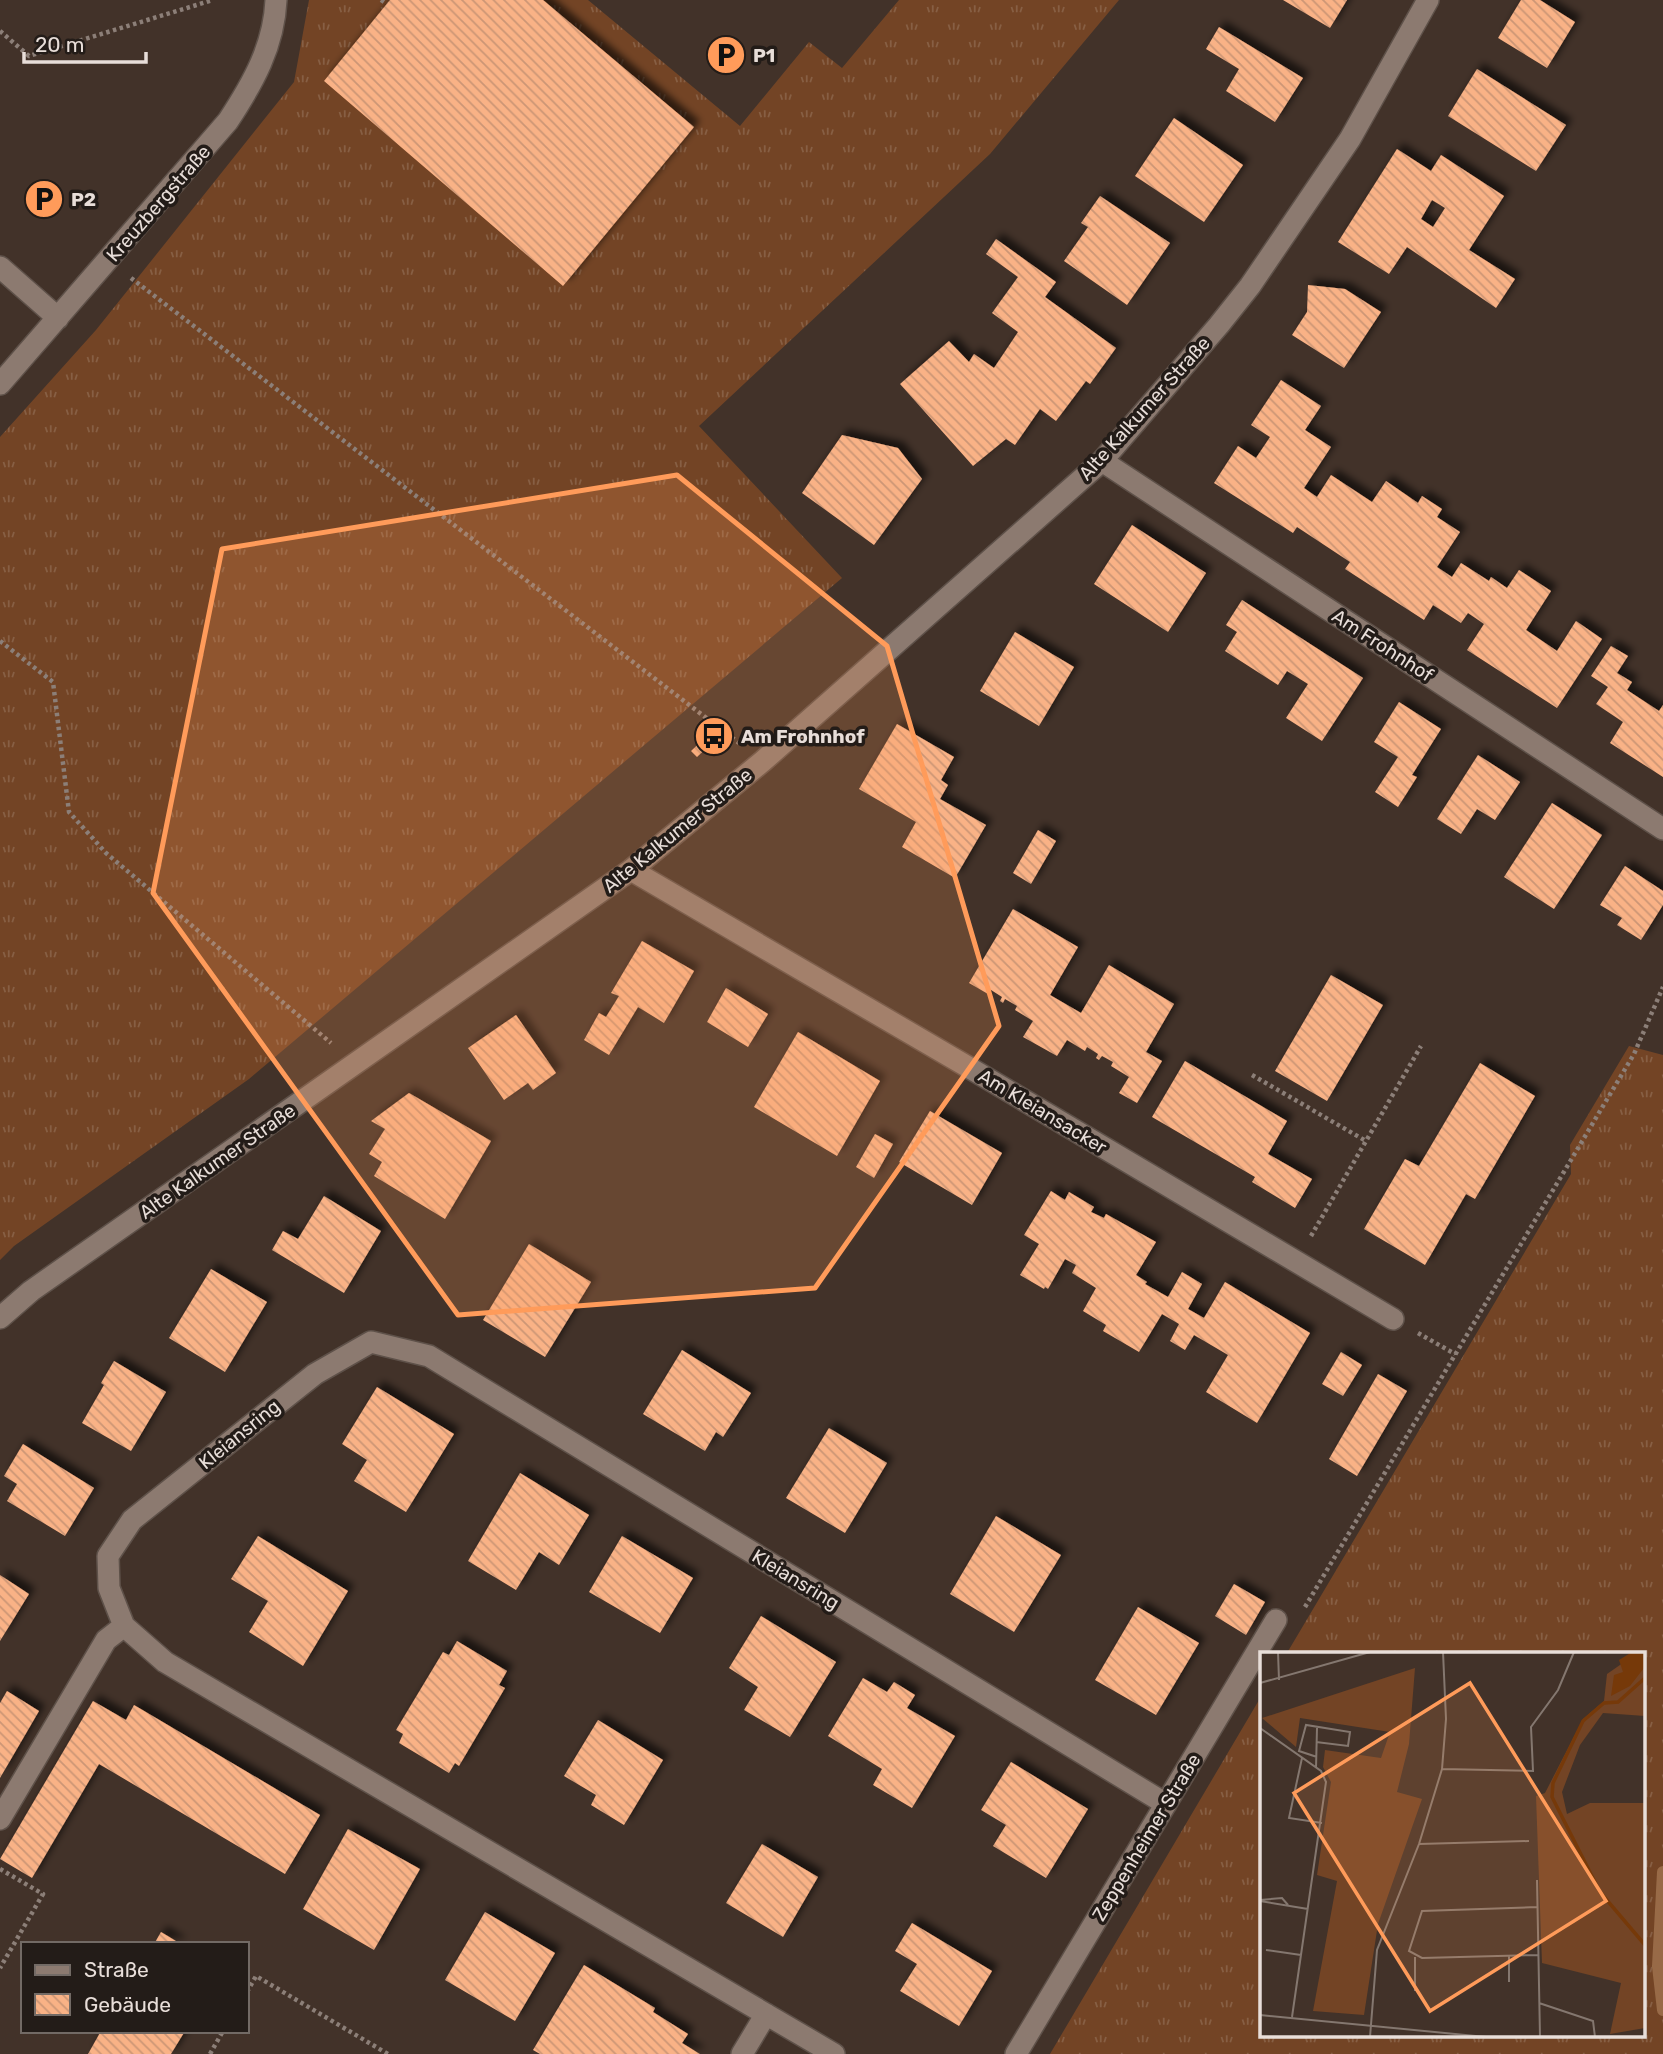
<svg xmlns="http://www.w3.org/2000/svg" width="1663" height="2054" font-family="Rubik,sans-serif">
<defs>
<pattern id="grass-tufts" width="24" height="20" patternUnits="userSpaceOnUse" patternTransform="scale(1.75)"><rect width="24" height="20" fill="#734425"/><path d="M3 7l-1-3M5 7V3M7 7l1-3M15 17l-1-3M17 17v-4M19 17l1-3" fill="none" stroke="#875f44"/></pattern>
<pattern id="building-back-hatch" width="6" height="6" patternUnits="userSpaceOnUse" patternTransform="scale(1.75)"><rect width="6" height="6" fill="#f9b286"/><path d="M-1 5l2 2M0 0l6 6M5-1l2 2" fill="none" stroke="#cc9675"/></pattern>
<filter id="shadow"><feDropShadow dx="6" dy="-6" stdDeviation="3.5" flood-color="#0009"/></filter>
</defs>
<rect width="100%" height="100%" fill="#423229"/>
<path fill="url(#grass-tufts)" d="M309,0h279l152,126 69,-84 33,26 57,-68h220l-129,154 -291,272 143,152 -593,501 -235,167 -14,14v-823l96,-107 198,-248z
M1629,1046l34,9v999h-613l212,-359v340h382v-382h-357l284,-479 -1,-29z"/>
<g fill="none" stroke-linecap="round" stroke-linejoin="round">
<path stroke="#986a47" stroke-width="12" d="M1663,1872l-5,94 5,44"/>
</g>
<path fill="url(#building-back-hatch)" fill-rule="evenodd" filter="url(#shadow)" d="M390,0h153l151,127 -131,159 -239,-205z
M1283,0h64l-17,28z
M1521,0h19l35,22 -28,46 -49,-30z
M1219,27l84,51 -28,44 -49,-31 13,-22 -33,-20z
M1477,69l89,56 -30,46 -88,-55z
M1174,118l69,47 -39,57 -69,-46z
M1397,149l34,22 10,-16 63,41 -35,54 46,29 -19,29 -89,-61 -18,27 -51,-32zM1432,200l13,8 -12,19 -12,-8z
M1100,196l70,47 -43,62 -63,-44 24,-34 -7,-4z
M996,239l60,43 -11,15 71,51 -26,36 -4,-3 -30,40 -16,-12 -25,36 -9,-6 -33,27 -73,-82 49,-43 20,21 5,-8 20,14 24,-36 -26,-19 26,-36 -32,-23z
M1308,285l37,4 36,23 -37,56 -52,-33 15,-23z
M1281,380l40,26 -16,24 26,17 -27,41 13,9 14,-22 41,27 14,-21 32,22 4,-7 20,13 -5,8 23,15 -23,35 15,10 9,-14 28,18 2,-4 16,11 12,-18 32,21 -25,39 31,21 19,-30 26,18 -45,69 -90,-58 17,-26 -16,-11 -7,10 -28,-18 -9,15 -79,-51 5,-7 -53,-35 -4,6 -79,-50 24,-37 18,12 14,-21 -19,-12z
M842,435l56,13 24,31 -48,66 -72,-52z
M1132,525l74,48 -38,59 -74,-48z
M1242,600l121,78 -41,63 -36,-23 22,-34 -21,-13 -9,14 -53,-34 12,-19 -11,-7z
M1015,632l59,35 -35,59 -59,-35z
M1611,646l17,10 -11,17 15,9 -5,8 32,21 4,-6v72l-53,-34 13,-21 -27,-18 12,-17 -17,-11z
M1399,702l42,27 -29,46 5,2 -19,30 -23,-15 23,-35 -24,-15z
M897,724l57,33 -13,23 7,5 -8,14 46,26 -31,53 -53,-31 14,-25 -57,-33z
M710,733l6,6 -19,18 -6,-6z
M1478,755l42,27 -25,38 -18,-11 -16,25 -24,-15z
M1552,803l50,32 -48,74 -50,-32z
M1038,830l18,11 -25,43 -18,-11z
M1625,866l38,25v14l-22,35 -24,-15 5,-7 -22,-13z
M1013,909l65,38 -28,48 31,18 28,-48 65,39 -28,48 16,9 -25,42 -18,-10 10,-16 -18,-11 2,-4 -11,-6 -3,4 -3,-2 2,-4 -11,-7 -2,4 -18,-11 -10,16 -34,-19 10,-16 -18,-11 2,-4 -12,-7 -2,4 -3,-2 2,-4 -11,-7 -3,4 -19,-11z
M642,941l52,30 -30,52 -26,-16 -29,48 -25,-15 15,-27 7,4 13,-21 -8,-3z
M1331,975l52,30 -56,96 -52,-30z
M726,988l42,26 -20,33 -41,-25z
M516,1015l40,58 -23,17 -5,-7 -24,17 -36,-52z
M798,1032l82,49 -43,75 -83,-49z
M1185,1061l102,60 -19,33 44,25 -17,29 -43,-26 3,-5 -103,-60z
M1480,1063l55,33 -60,103 -9,-5 -41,71 -61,-36 41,-70 14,7z
M409,1093l82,48 -46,78 -71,-43 8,-14 -13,-8 16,-25 -14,-8z
M930,1111l72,42 -30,52 -73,-43z
M875,1134l18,10 -19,34 -18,-11z
M1051,1191l14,9 4,-8 25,15 -3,5 13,6 2,-4 50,28 -20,33 11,7 -2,2 23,13 14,-25 20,12 -14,25 16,9 21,-36 85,51 -53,90 -51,-31 22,-37 -34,-20 -9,15 -15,-9 9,-17 -17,-10 -23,38 -36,-21 3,-6 -23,-14 13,-23 -24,-15 4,-8 -11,-6 -17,30 -3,-2 -1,2 -24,-14 19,-31 -15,-9z
M324,1196l57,35 -37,62 -72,-43 11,-19 15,8z
M529,1244l62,38 -46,75 -62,-37z
M211,1269l56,33 -42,70 -56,-34z
M682,1350l69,43 -28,44 -7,-5 -11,19 -62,-37z
M1341,1352l21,13 -19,31 -21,-12z
M114,1361l52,31 -35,59 -49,-28 22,-38 -3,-2z
M1378,1374l29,17 -50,85 -28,-17z
M377,1387l77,47 -48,78 -52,-31 13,-21 -25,-16z
M829,1428l58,35 -42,70 -59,-35z
M23,1444l71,44 -29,48 -58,-35 10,-17 -13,-8z
M520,1473l69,42 -30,50 -20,-13 -23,38 -48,-29z
M996,1516l65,39 -47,77 -64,-38z
M258,1536l90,55 -45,75 -54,-34 19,-31 -37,-22z
M622,1536l71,42 -33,55 -71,-41z
M0,1575l29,19 -29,47z
M1234,1584l31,18 -19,33 -31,-19z
M1138,1607l61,36 -43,72 -61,-35z
M761,1616l75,46 -46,75 -46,-27 14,-23 -29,-19z
M457,1641l50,30 -8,14 6,3 -46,78 -4,-3 -6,10 -50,-30 4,-9 -7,-4 47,-78 6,3z
M863,1678l24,14 7,-10 21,13 -8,13 48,28 -43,72 -39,-23 9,-16 -54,-33z
M7,1691l32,20 -39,67v-75z
M93,1701l33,19 8,-15 186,110 -35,59 -186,-110 -67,114 -32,-19z
M598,1720l65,40 -39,65 -33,-20 5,-10 -32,-19z
M1011,1762l77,47 -42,69 -53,-32 13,-21 -25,-15z
M348,1829l72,40 -46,81 -71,-41z
M762,1844l56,33 -35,60 -57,-34z
M485,1912l70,41 -40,68 -70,-41z
M912,1923l80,48 -33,55 -59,-35 17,-27 -22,-13z
M161,1932l20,12h-27z
M584,1965l71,43 -2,4 35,22 -6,9 18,11h-160l-7,-4z
M101,2031h84l-14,23h-83z"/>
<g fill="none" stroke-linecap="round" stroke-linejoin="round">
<g stroke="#5e5149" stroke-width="24">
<path id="minor" d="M0,267l58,51
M0,384l228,-263c25,-38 46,-75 48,-121
M1102,461l561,368
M631,870l332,194 430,255
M0,1318l31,-27 600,-421 132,-109 339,-300 117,-136 31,-39 100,-147 78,-139
M0,1819l106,-179 18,-14
M742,2054l24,-40
M834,2054l-669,-392 -41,-36 -15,-38 -1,-32 24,-36 183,-146 56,-32 58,14 737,448
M1016,2054l260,-434"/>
</g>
<path stroke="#8c7f78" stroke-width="4.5" stroke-dasharray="3.5 3.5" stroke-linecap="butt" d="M381,0l6,4
M0,31l29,25 184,-56
M131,278l608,465
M0,641l53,41 16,130 37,41 225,190
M1252,1075l114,66
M1311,1236l110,-190
M1418,1333l37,21
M1305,1607l329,-553 29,-67
M0,1869l43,25 -43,74
M247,1992l9,-16 132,78
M210,2054l13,-23"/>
<use href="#minor" stroke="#8c7a70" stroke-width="21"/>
</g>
<path fill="#ff9b5a" fill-opacity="0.2" stroke="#ff9b5a" stroke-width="5" stroke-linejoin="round" d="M677,475l210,171 112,380 -184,262 -357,27 -305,-422 69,-344z"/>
<defs>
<g id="parking-disc" transform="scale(2.0125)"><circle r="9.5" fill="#ff9b5a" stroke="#231c18"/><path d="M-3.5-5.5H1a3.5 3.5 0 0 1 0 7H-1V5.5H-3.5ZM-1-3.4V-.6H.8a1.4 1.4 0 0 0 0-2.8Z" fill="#111"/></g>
<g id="bus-disc" transform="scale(2.0125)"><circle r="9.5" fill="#ff9b5a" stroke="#231c18"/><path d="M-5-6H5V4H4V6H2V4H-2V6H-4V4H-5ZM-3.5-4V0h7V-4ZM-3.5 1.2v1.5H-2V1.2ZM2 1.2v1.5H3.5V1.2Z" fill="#111"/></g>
</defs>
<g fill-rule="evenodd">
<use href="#parking-disc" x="726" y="55"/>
<use href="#parking-disc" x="44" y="199"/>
<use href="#bus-disc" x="714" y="736"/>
</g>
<g text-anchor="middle" stroke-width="7" stroke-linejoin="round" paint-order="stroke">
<g font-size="19" font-weight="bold" fill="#e8ded9" stroke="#231c18" text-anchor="start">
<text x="753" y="62">P1</text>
<text x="71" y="206">P2</text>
<text x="741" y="743">Am Frohnhof</text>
</g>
<g font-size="19" fill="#e8ded9" stroke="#231c18">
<text transform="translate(158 203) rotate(-49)" y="7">Kreuzbergstraße</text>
<text transform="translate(1144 408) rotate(-48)" y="7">Alte Kalkumer Straße</text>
<text transform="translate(1383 645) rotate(33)" y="7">Am Frohnhof</text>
<text transform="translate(677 830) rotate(-39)" y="7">Alte Kalkumer Straße</text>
<text transform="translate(1043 1111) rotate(31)" y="7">Am Kleiansacker</text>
<text transform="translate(217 1161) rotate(-35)" y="7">Alte Kalkumer Straße</text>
<text transform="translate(239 1434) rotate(-39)" y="7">Kleiansring</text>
<text transform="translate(796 1579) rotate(31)" y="7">Kleiansring</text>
<text transform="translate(1146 1837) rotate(-59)" y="7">Zeppenheimer Straße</text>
</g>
</g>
<g transform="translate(1260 1652)">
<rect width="385" height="385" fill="#423229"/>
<path d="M371,0h14v64l-42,-3 -23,32 -18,47 5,22 23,-11h55v225l-35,6 11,-51 -79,-20 -6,-167 9,-3 38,-74 21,-18 3,-27 23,-16zM155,16l-6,76 -12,48 25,7 -44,125 -14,91 -51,-4 24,-130 -20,-6 14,-93 -8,-15 2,-17 56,8 9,-26 -90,-14 -4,29 -34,-29z" fill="#734425"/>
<path d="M372,0h12v16l-14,18 -19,10 3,-21 9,-3 -4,-12z" fill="#763909"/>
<path fill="none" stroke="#763909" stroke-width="3.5" d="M385,26l-27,24 -14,1 -21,18 -30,62 -1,14 48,95 45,53"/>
<path fill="none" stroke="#84776f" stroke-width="2" d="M18,0l1,28M0,31l110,-31M0,76l61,43 5,11 -34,235M56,90l32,4 2,-14 -44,-7 -7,26 18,6M42,106l-13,60 33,5M56,116l1,-40M182,117l91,2 -2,-44 27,-37 16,-38M159,192l110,-3M277,228l3,157M0,248l22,-2 6,7M0,249l48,8M277,255l-115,4 -13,40 13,7 116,-3M6,298l35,5M249,304v26M155,339v-34M279,351l54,18 2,16M0,363l226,22M110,385l7,-87 42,-106 23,-75 4,-50 -3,-67"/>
<path fill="#ff9b5a" fill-opacity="0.15" stroke="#ff9b5a" stroke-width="3.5" d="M210,31l136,218 -176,110 -136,-218z"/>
<rect width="385" height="385" fill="none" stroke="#e8ded9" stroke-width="3.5"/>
</g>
<rect x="21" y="1942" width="228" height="91" fill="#231c18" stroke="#726a65" stroke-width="2"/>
<rect x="35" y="1965" width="35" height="10" fill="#8c7a70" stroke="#726a65" stroke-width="2"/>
<text x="84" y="1977" font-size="21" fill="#e8ded9">Straße</text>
<rect x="35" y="1994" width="35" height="21" fill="url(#building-back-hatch)" stroke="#726a65" stroke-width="2"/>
<text x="84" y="2012" font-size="21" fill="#e8ded9">Gebäude</text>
<path d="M24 52v10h122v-10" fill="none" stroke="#e8ded9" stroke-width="3.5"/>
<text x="35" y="52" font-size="21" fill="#e8ded9" stroke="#231c18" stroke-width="5" paint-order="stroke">20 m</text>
</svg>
